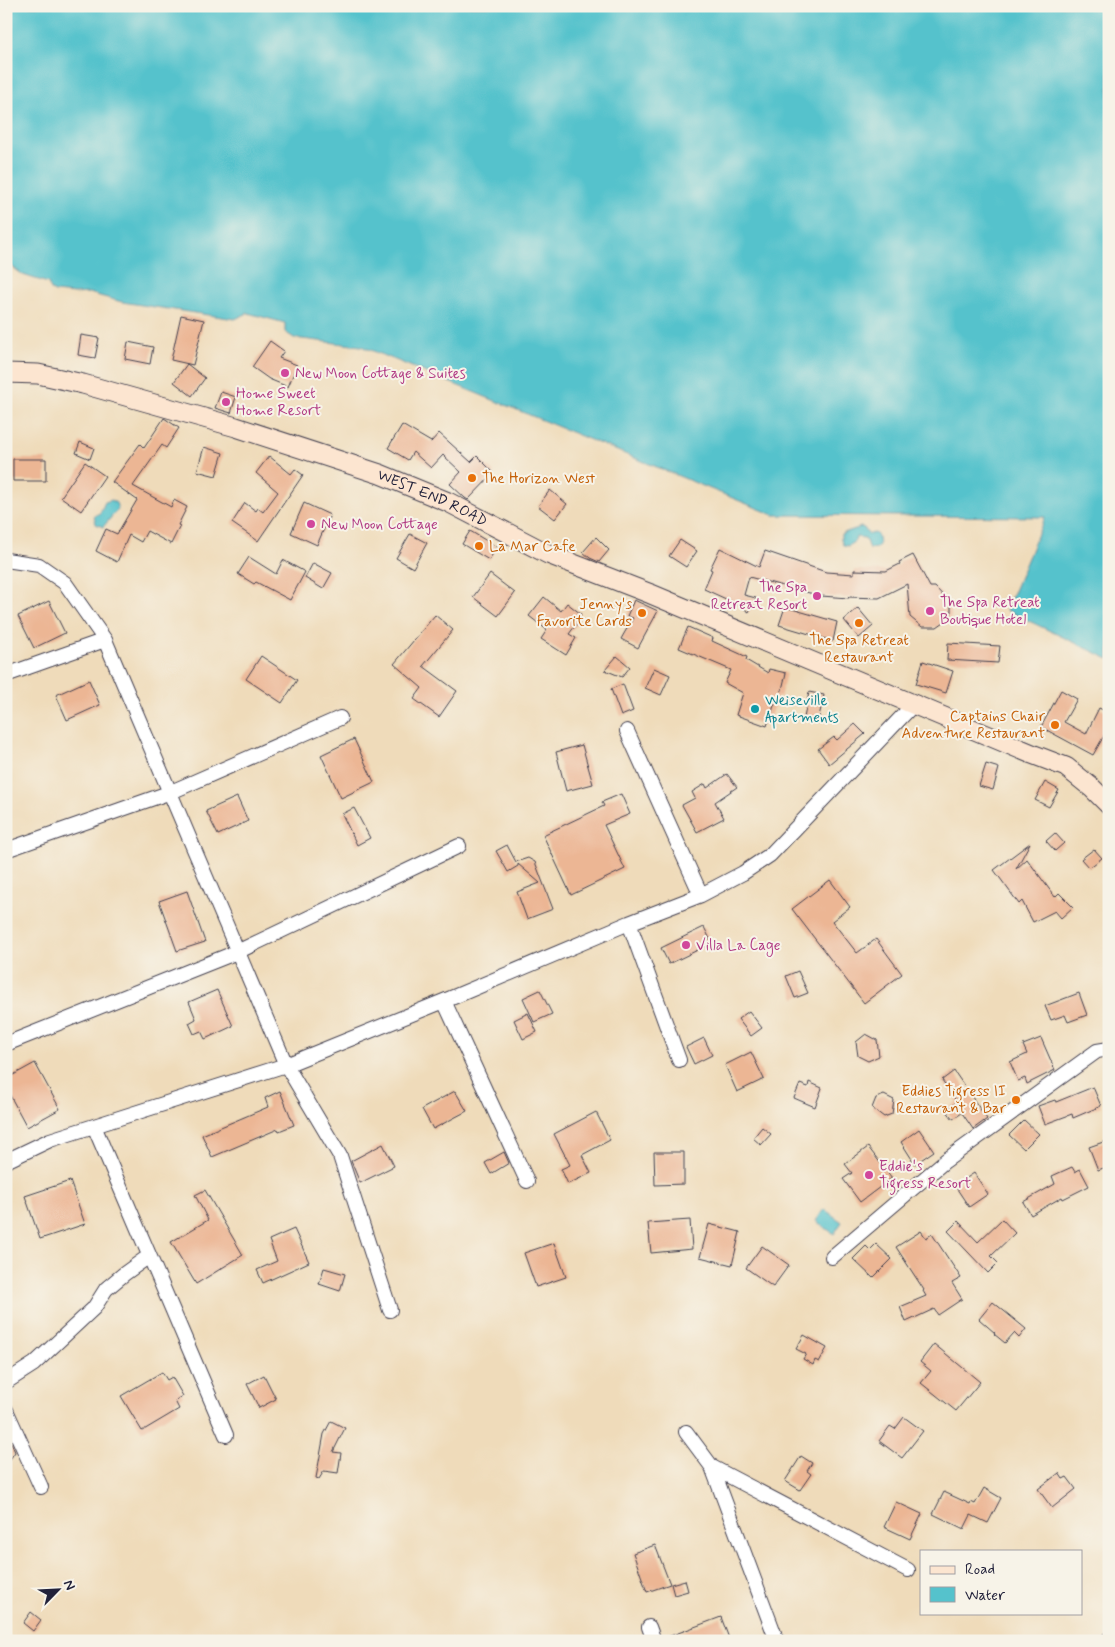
<svg xmlns="http://www.w3.org/2000/svg" width="1115" height="1647" font-family="Mynerve,sans-serif">
<rect width="100%" height="100%" fill="#f7f3e8"/>
<filter id="ink" filterUnits="userSpaceOnUse"><feTurbulence type="fractalNoise" baseFrequency=".02" numOctaves="2"/><feDisplacementMap in="SourceGraphic" scale="10" xChannelSelector="R" yChannelSelector="G"/><feConvolveMatrix kernelMatrix="1 2 1 2 8 2 1 2 1" color-interpolation-filters="sRGB"/></filter>
<filter id="wash" filterUnits="userSpaceOnUse"><feTurbulence type="fractalNoise" baseFrequency=".0096" numOctaves="4" result="noise"/><feDisplacementMap in="SourceGraphic" scale="20" xChannelSelector="R" yChannelSelector="G"/><feGaussianBlur stdDeviation="1.12" result="paint"/><feColorMatrix in="noise" values="0 0 0 0 0 0 0 0 0 0 0 0 0 0 0 0 0 1.4 0 .05"/><feComposite in="paint" operator="in"/></filter>
<g filter="url(#wash)">
<rect width="100%" height="100%" fill="#efdbba"/>
<path fill="#55c2cc" stroke="#3c7284" d="M6,6h1103v653l-103,-49 39,-93 -271,-2 -413,-169 -67,-8 -9,-6v-9l-37,-10 -13,6 -113,-17 -33,-9 -15,1 -19,-2 -4,-2 -3,-7 -25,-8 -17,-13z
M112,500l4,3 2,6 -15,18 -7,-3 -2,-8 6,-3 5,-11z
M861,527l3,1 5,6 6,-1 3,3 1,9 -3,3 -7,1 -4,-11 -9,-1 -1,4 -7,5 -5,-1 -2,-5v-6z
M824,1209l18,13 -8,12 -18,-13z"/>
<g id="blocks">
<path fill="#ecb694" d="M181,315l23,5 -11,45 -22,-5z
M81,335l18,3 -4,20 -17,-3z
M270,341l14,10 -5,7 18,7 -9,22 -19,-8 -17,-12z
M128,342l25,5 -3,17 -25,-5z
M187,364l18,14 -13,18 -18,-14z
M221,392l15,5 -5,16 -16,-5z
M164,418l15,10 -13,20 -4,-3 -29,41 38,21 3,-7 13,7 -9,18 2,1 -9,18 -24,-13 -6,11 -12,-7 -12,27 -21,-11 10,-22 11,5 20,-34 -25,-18 28,-38 4,4z
M402,425l29,17 8,-9 32,29 6,-6 17,17 -26,27 -3,-2 -15,-14 11,-12 -18,-17 -12,13 -18,-16 -5,8 -20,-12z
M80,442l14,6 -4,11 -14,-6z
M204,447l19,6 -7,23 -19,-5z
M269,456l22,18 4,-5 8,6 -45,66 -26,-18 13,-20 11,8 2,-3 5,4 15,-20 -22,-19z
M13,459h33v22h-33z
M85,462l20,14 -24,35 -20,-14z
M550,490l17,14 -12,15 -17,-13z
M304,503l26,12 -13,30 -26,-12z
M470,531l27,16 -8,13 -27,-16z
M410,534l17,9 -14,25 -17,-10z
M596,537l13,13 -10,12 -9,-4 -7,-6z
M680,540l17,11 -11,16 -17,-11z
M720,548l39,19 6,-16 61,21 28,2v-4l32,1 14,-7 -1,-2 14,-7 17,32h5l16,17v13l-14,10h-15l-12,-10 -3,-33 -28,14 -31,-1 1,1 -28,-2 -72,-19 -5,18 12,3 -7,14 -12,-8 -33,-15 8,-19 -2,-1z
M249,557l27,17 7,-14 22,12 -15,28 -34,-18 -2,2 -16,-10z
M313,563l19,10 -9,16 -18,-11z
M490,574l25,19 -17,23 -25,-19z
M544,597l17,14 6,-8 14,11 -4,6 1,2 -9,12 7,4 -10,17 -25,-16 6,-9 -18,-14z
M634,600l24,11 -20,37 -17,-9 12,-21 -6,-2z
M49,601l16,32 -31,15 -16,-32z
M785,607l52,15 -4,19 -54,-16z
M858,608l15,18 -14,12 -15,-18z
M435,615l18,15 -30,36 34,25 -18,26 -25,-18 8,-11 -28,-24z
M688,627l25,11 -1,3 35,16 -1,3 22,13 1,-4 17,4 -6,25 -3,-1 -10,29 -31,-11 7,-22 -18,-10 6,-13 -52,-22z
M948,643l52,3 -2,17 -51,-3z
M261,656l36,24 -15,23 -36,-24z
M617,656l13,11 -8,10 -17,-7z
M923,661l30,10 -7,22 -30,-9z
M654,668l16,7 -9,20 -16,-7z
M89,680l11,25 -33,15 -11,-25z
M623,684l10,27 -12,5 -10,-27z
M1061,690l16,9 -13,23 22,12 13,-26 10,5v14l-16,28 -52,-28z
M809,692l15,3 -6,26 -14,-3z
M855,724l10,10 -36,30 -11,-15 16,-12 3,3z
M354,739l20,43 -33,16 -20,-43z
M582,745l11,39 -27,7 -10,-39z
M986,764l13,4 -6,22 -14,-4z
M727,774l10,13 -22,15 9,16 -27,14 -15,-27 13,-7 -3,-6 13,-8 2,4z
M1045,782l14,8 -10,17 -14,-7z
M621,794l9,20 -26,11 21,44 -54,26 -28,-60 61,-29 -2,-4z
M237,797l11,24 -30,14 -12,-24z
M354,808l16,30 -13,7 -15,-31z
M1055,833l9,10 -9,8 -9,-10z
M1030,843l-14,26 11,-10 28,38 4,-4 14,14 -12,11 -6,-7 -22,11 -11,-21 -3,3 -25,-34z
M507,845l9,17 12,-4 7,4 18,47 -26,10 -10,-27 23,-9 -22,-19v2l-10,6 -12,-21z
M1094,849l8,9 -13,10 -8,-9z
M830,880l20,27 -18,14 25,32 19,-14 26,35 -38,29 -72,-94z
M187,891l18,51 -28,9 -18,-50z
M704,927l8,16 -43,21 -8,-16z
M798,971l10,22 -13,5 -9,-22z
M217,990l16,36 -28,13 -4,-8 -7,3 -5,-11 7,-4 -7,-17z
M540,990l12,24 -18,8 -11,-24z
M1079,993l8,22 -19,7 -3,-7 -14,5 -6,-14z
M749,1011l13,17 -11,8 -13,-17z
M528,1013l9,19 -14,7 -9,-19z
M866,1034l11,6 2,16 -11,5 -10,-5 -2,-14z
M704,1038l8,17 -18,9 -8,-17z
M1041,1038l14,32 -28,14 -2,-6 -7,3 -8,-19 17,-8 -4,-9z
M751,1052l13,27 -27,13 -12,-27z
M35,1063l25,46 -33,18 -21,-39v-9z
M954,1071l33,48 -14,10 -11,-16 -9,6 -7,-9 11,-8 -15,-22z
M809,1082l13,6 -7,19 -21,-9 6,-14 8,3z
M1093,1087l8,19 -28,12 -1,-4 -27,10 -7,-18 17,-6 1,2z
M280,1091l14,34 -15,6 -1,-2 -66,28 -10,-22 66,-28 -3,-9z
M455,1091l12,20 -34,18 -11,-20z
M884,1095l10,5 -2,14 -8,3 -12,-9 4,-10z
M596,1112l14,28 -28,15 9,18 -23,11 -7,-15 9,-4 -16,-31z
M1024,1120l15,14 -15,15 -15,-14z
M762,1127l9,7 -10,11 -8,-7z
M919,1129l15,22 -19,13 -14,-22z
M1109,1140v26l-11,4 -9,-23z
M383,1144l11,22 -34,17 -9,-22z
M868,1147l24,31 -32,24 -17,-23 9,-6 -7,-9z
M504,1152l5,11 -18,11 -6,-11z
M654,1152h30v32l-29,1z
M1072,1167l3,5 5,-3 9,17 -26,13 -1,-2 -31,18 -8,-13 32,-18 -3,-8z
M974,1173l14,21 -19,13 -14,-21z
M70,1181l15,43 -45,15 -15,-43z
M205,1190l38,65 -47,29 -25,-42 37,-22 -13,-25z
M1002,1219l13,14 -24,23 7,7 -10,10 -40,-42 10,-10 20,21z
M690,1220l2,29 -41,4 -3,-30z
M709,1224l31,8 -8,33 -32,-8z
M294,1229l15,33 -46,21 -6,-13 20,-9 -8,-21z
M921,1231l5,7 6,-4 29,44 -9,5 10,16 -24,16 -4,-6 -28,13 -6,-15 26,-11 -3,-5 1,-1 -28,-43z
M554,1243l12,34 -30,10 -12,-34z
M876,1244l16,15 -19,19 -20,-19 13,-13 4,4z
M762,1246l27,19 -16,22 -27,-19z
M324,1268l21,6 -5,17 -21,-7z
M993,1302l33,27 -7,9 -5,-5 -9,10 -11,-9 1,-1 -16,-14z
M804,1335l23,13 -8,14 -4,-2 -2,5 -10,-6 3,-5 -10,-5z
M934,1344l46,38 -24,29 -35,-28 10,-12 -11,-9z
M162,1372l5,8 5,-3 11,19 -8,5 4,8 -37,22 -21,-35z
M264,1375l12,24 -17,9 -12,-24z
M904,1417l19,14 -21,27 -23,-17 11,-15 5,3z
M331,1421l14,7 -12,24 8,1 -3,20 -14,-2 -5,8 -3,-1 8,-44z
M10,1440l5,12 -9,13v-20z
M801,1456l11,7 -5,8 4,3 -11,16 -15,-9z
M1059,1473l4,6 4,-2 9,12 -24,19 -14,-19z
M984,1488l17,10 -13,25 -17,-8 -7,14 -31,-15 11,-22 26,12 1,-2 4,2z
M896,1502l26,12 -12,25 -26,-12z
M655,1545l15,39 -23,8 -14,-39z
M685,1580l3,11 -14,4 -3,-11z
M31,1612l10,8 -8,11 -10,-8z
M721,1617l9,24h-67l-1,-2z"/>
</g>
</g>
<g filter="url(#ink)">
<use href="#blocks" fill-opacity="0" stroke="#413e4e" stroke-width="1"/>
<g fill="none" stroke-linecap="round" stroke-linejoin="round">
<g stroke="#413e4e" stroke-width="16">
<path id="minor" d="M6,560l33,5 26,18 40,57 181,425 54,91 50,154
M6,675l99,-35
M627,731l74,164
M6,850l165,-58 169,-74
M629,923l50,137
M444,1001l83,180
M6,1044l231,-92 222,-106
M94,1126l132,309
M6,1161l44,-21 236,-75 158,-64 185,-78 72,-28 42,-22 27,-18 144,-151
M832,1257l113,-96 152,-110 12,-2
M6,1382l28,-18 60,-56 12,-19 18,-15 25,-18
M6,1410l35,77
M686,1432l26,35 65,174
M712,1467l196,103
M649,1627l5,14
M1108,1641l1,-2"/>
</g>
<g stroke="#413e4e" stroke-width="21">
<g id="secondary">
<path id="s1" d="M6,373l32,1 45,10 153,43 144,47 68,28 100,52 103,40 381,160 34,13 26,21 17,17"/>
</g>
</g>
<use href="#minor" stroke="#fff" stroke-width="14"/>
<use href="#secondary" stroke="#fce5d0" stroke-width="19"/>
</g>
</g>
<g fill="#d1479c" stroke="#f7f3e8" stroke-width="2">
<circle cx="285" cy="373" r="5"/>
<circle cx="226" cy="402" r="5"/>
<circle cx="311" cy="524" r="5"/>
<circle cx="817" cy="596" r="5"/>
<circle cx="930" cy="611" r="5"/>
<circle cx="686" cy="945" r="5"/>
<circle cx="869" cy="1175" r="5"/>
</g>
<g fill="#e8710a" stroke="#f7f3e8" stroke-width="2">
<circle cx="472" cy="478" r="5"/>
<circle cx="479" cy="546" r="5"/>
<circle cx="642" cy="613" r="5"/>
<circle cx="859" cy="623" r="5"/>
<circle cx="1055" cy="725" r="5"/>
<circle cx="1016" cy="1100" r="5"/>
</g>
<circle fill="#0f9aa8" stroke="#f7f3e8" stroke-width="2" cx="755" cy="709" r="5"/>
<g text-anchor="middle" stroke-width="4" stroke-linejoin="round" paint-order="stroke">
<g font-size="15" fill="#b23c85" stroke="#f7f3e8" text-anchor="start">
<text x="295" y="378">New Moon Cottage &amp; Suites</text>
<text x="236" y="398">Home Sweet<tspan x="236" dy="17">Home Resort</tspan></text>
<text x="321" y="529">New Moon Cottage</text>
<text x="807" y="592" text-anchor="end">The Spa<tspan x="807" dy="17">Retreat Resort</tspan></text>
<text x="940" y="607">The Spa Retreat<tspan x="940" dy="17">Boutique Hotel</tspan></text>
<text x="696" y="950">Villa La Cage</text>
<text x="879" y="1171">Eddie's<tspan x="879" dy="17">Tigress Resort</tspan></text>
</g>
<g font-size="15" fill="#c56008" stroke="#f7f3e8" text-anchor="end">
<text x="482" y="483" text-anchor="start">The Horizon West</text>
<text x="489" y="551" text-anchor="start">La Mar Cafe</text>
<text x="632" y="609">Jenny's<tspan x="632" dy="17">Favorite Cards</tspan></text>
<text x="859" y="645" text-anchor="middle">The Spa Retreat<tspan x="859" dy="17">Restaurant</tspan></text>
<text x="1045" y="721">Captains Chair<tspan x="1045" dy="17">Adventure Restaurant</tspan></text>
<text x="1006" y="1096">Eddies Tigress II<tspan x="1006" dy="17">Restaurant &amp; Bar</tspan></text>
</g>
<g font-size="15" fill="#22223b" stroke="#f7f3e8">
<text dy="5" stroke="none"><textPath href="#s1" startOffset="446">WEST END ROAD</textPath></text>
</g>
<g font-size="15" fill="#0d838f" stroke="#f7f3e8" text-anchor="start">
<text x="765" y="705">Weiseville<tspan x="765" dy="17">Apartments</tspan></text>
</g>
</g>
<rect width="1115" height="1647" fill="none" stroke="#f7f3e8" stroke-width="25"/>
<rect x="920" y="1550" width="162" height="65" fill="#f7f3e8" stroke="#a29fa3"/>
<rect x="930" y="1566" width="25" height="8" fill="#fce5d0" stroke="#a29fa3"/>
<text x="965" y="1574" font-size="15" fill="#22223b">Road</text>
<rect x="930" y="1587" width="25" height="15" fill="#55c2cc" stroke="#a29fa3"/>
<text x="965" y="1600" font-size="15" fill="#22223b">Water</text>
<g transform="translate(58 1590) rotate(66)" stroke="#f7f3e8" stroke-width="4" paint-order="stroke">
<path d="M0-4L9 19L0 12L-9 19Z" fill="#22223b"/>
<text y="-8" font-size="14" font-weight="bold" text-anchor="middle" fill="#22223b">N</text>
</g>
</svg>
